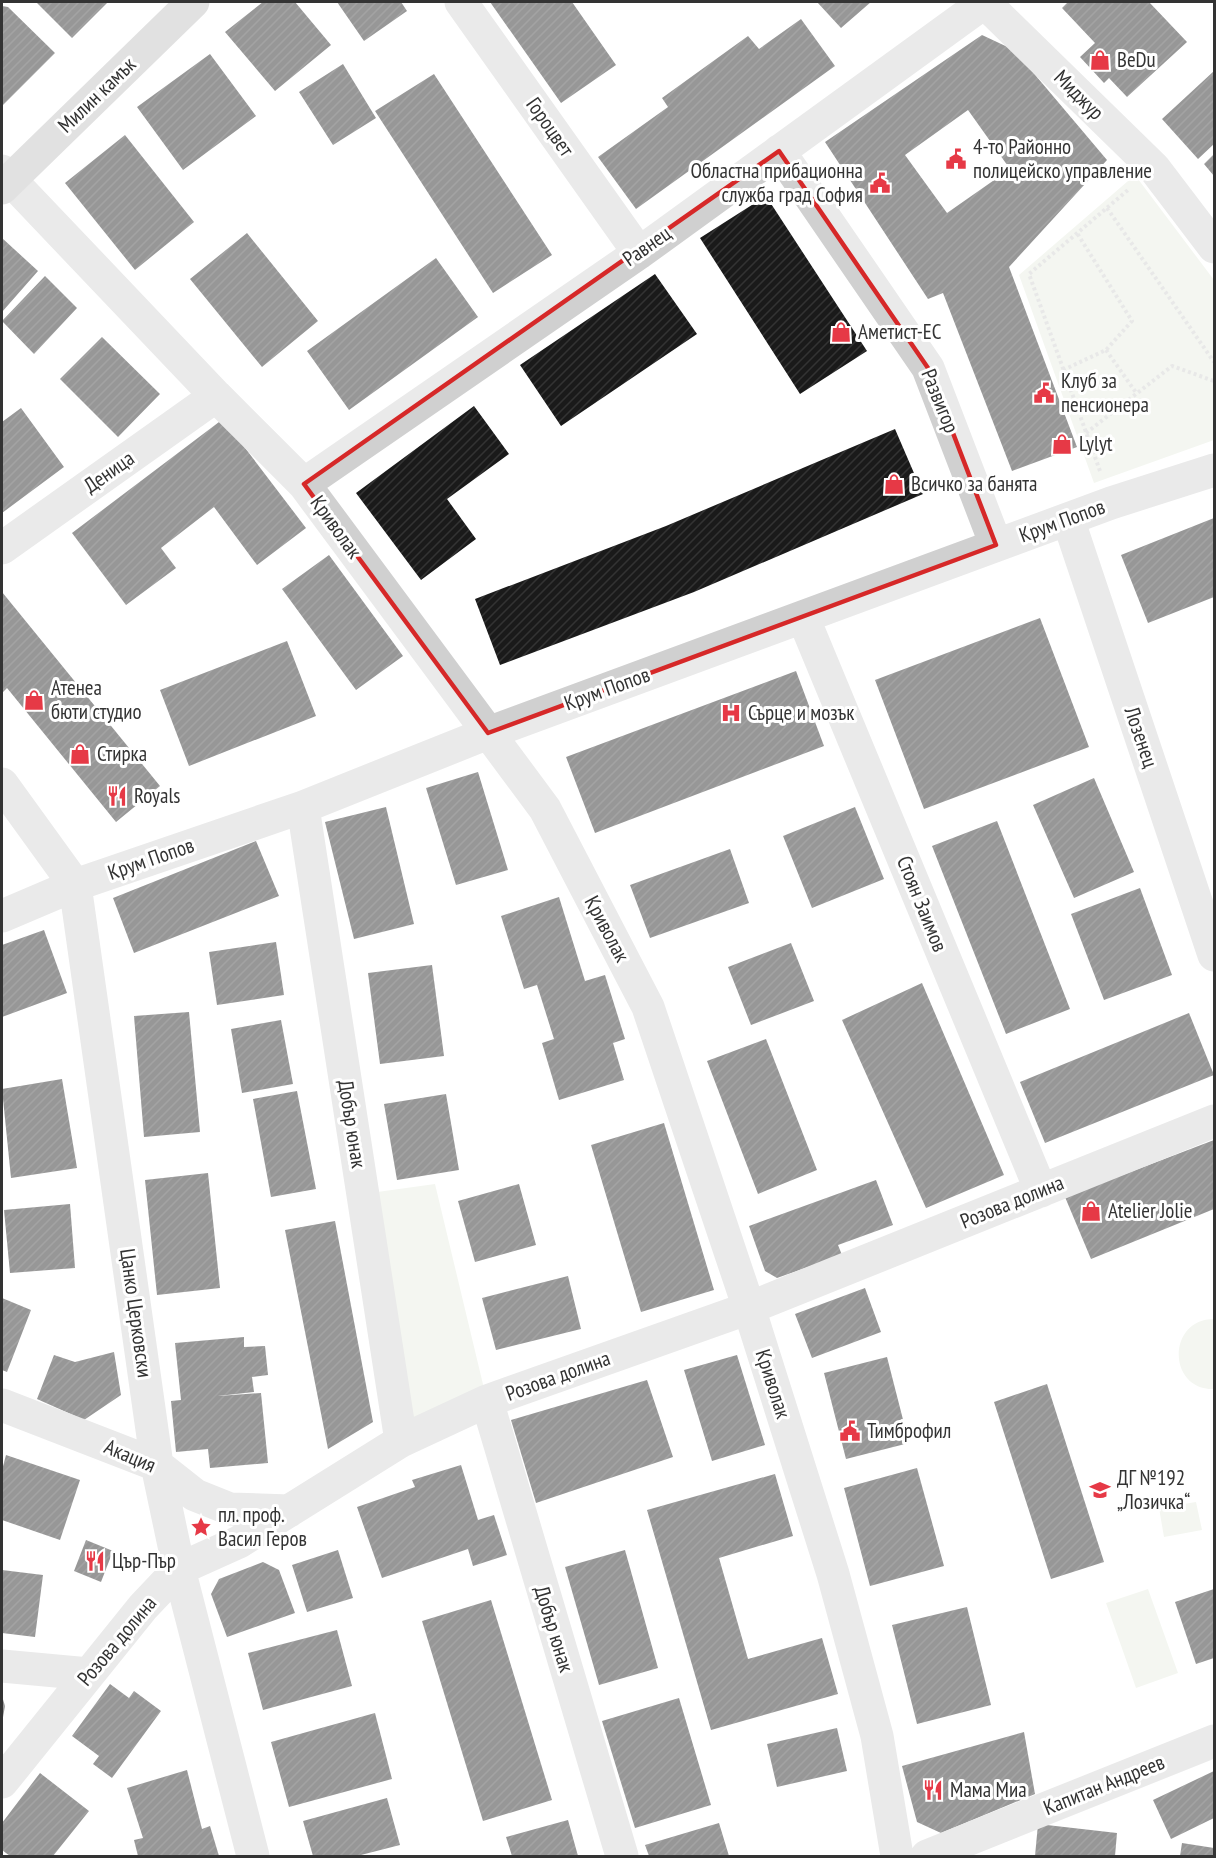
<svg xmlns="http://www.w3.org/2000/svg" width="1216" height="1858" font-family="'PT Sans Narrow',sans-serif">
<defs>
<pattern id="building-hatch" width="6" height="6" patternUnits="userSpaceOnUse" patternTransform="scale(1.5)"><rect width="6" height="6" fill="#1a1a1a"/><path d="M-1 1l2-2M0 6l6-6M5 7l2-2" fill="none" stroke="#333"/></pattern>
</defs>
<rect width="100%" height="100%" fill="#fff"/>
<path fill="#e6ecdf" d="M1135,175l79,105v160l-120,43 -75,-208z
M435,1184l52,217 -86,40 -38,-247z
M1214,1319v70c-47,1 -47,-70 0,-70z
M1196,1502l6,28 -38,7 -5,-29z
M1148,1589l30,84 -42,15 -30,-85z"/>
<path fill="url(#building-hatch)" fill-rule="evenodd" d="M36,2h72l-36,36z
M263,2h32l36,43 -56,46 -50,-59z
M337,2h64l6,9 -43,30z
M490,2h82l44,63 -55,38z
M817,2h54l-30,26z
M1068,2h81l38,40 -60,55 -18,-19 -5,5 -24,-26 15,-14 -33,-35z
M2,6l6,1 47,46 -53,53z
M801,19l34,47 -199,143 -38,-52 70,-50 -6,-9 86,-62 11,13z
M982,35l32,15 93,110 -98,107 68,180 -65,24 -69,-178 -15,6 -103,-157zM968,110l42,59 -63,44 -42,-58z
M210,54l46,62 -73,54 -46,-63z
M343,64l33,54 -43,27 -34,-53z
M1214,71v73l-16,15 -36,-40z
M434,74l118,181 -59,38 -118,-182z
M125,135l69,87 -59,48 -70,-87z
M1214,154v22l-10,-12z
M766,196l101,155 -67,43 -100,-156z
M247,233l71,88 -56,46 -72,-88z
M2,238l36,33 -36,41z
M436,258l42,59 -129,93 -42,-59z
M655,274l42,60 -136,92 -41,-61z
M45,276l32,32 -43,46 -32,-33z
M102,337l58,57 -42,43 -58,-58z
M474,406l35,48 -62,45 29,40 -55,41 -65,-87z
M21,408l43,59 -62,46v-91z
M223,419l83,109 -49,37 -43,-58 -53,41 15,20 -50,37 -54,-72z
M895,429l28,65 -229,98 -194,73 -25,-66 191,-73z
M1214,518v79l-66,26 -27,-68z
M329,555l74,101 -47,34 -74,-101z
M2,592l158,194 -44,36 -109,-134 -5,5z
M1040,618l49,129 -165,62 -49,-129z
M287,641l29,75 -127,50 -29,-76z
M796,671l28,75 -229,87 -29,-76z
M478,772l30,98 -52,15 -30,-97z
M1094,778l40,94 -60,26 -41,-93z
M386,807l28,117 -60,15 -29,-117z
M855,807l29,72 -72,29 -29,-72z
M997,821l73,188 -64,25 -74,-188z
M256,841l23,55 -145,57 -21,-55z
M730,849l19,54 -99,35 -20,-53z
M1140,888l32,87 -68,25 -33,-86z
M559,897l26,84 20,-6 20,64 -12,4 11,37 -65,20 -17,-57 12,-4 -17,-54 -13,4 -23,-73z
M44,930l23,63 -65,24v-72z
M276,942l8,53 -67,10 -8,-53z
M791,943l23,58 -63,24 -23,-58z
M432,965l12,91 -64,8 -12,-91z
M922,983l82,192 -78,33 -84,-188z
M189,1012l11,120 -56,5 -10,-121z
M1189,1013l25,62 -169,68 -25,-61z
M281,1020l12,64 -51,9 -11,-64z
M766,1039l51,131 -59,24 -51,-133z
M62,1079l15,89 -66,10 -9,-89z
M297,1091l19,98 -45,8 -18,-98z
M446,1094l13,76 -62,10 -13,-76z
M664,1123l50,167 -73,22 -50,-167z
M1214,1140v69l-123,50 -26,-62z
M208,1173l12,115 -63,7 -12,-115z
M876,1180l17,45 -55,20 4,10 -65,23 -12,-7 -16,-45z
M519,1184l17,61 -61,17 -17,-61z
M70,1204l5,64 -65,5 -6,-63z
M335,1221l38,201 -45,27 -43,-219z
M568,1276l13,53 -85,21 -14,-52z
M865,1288l16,44 -69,26 -17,-44z
M2,1298l29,12 -24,62 -5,-2z
M244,1337v10l21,-1 3,29 -16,2 2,15 -36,4 43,-3 7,70 -58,5 -2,-19 -32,3 -5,-51 10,-1 -6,-57z
M114,1352l7,43 -37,25 -47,-21 17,-44 21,7z
M737,1355l28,90 -53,16 -28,-91z
M887,1357l22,86 -63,16 -22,-86z
M647,1380l26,77 -137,46 -25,-83z
M1047,1384l57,178 -53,17 -57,-177z
M6,1455l74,25 -20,60 -58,-20v-50z
M461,1465l17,55 16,-5 13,40 -34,11 -5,-17 -86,29 -25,-71 58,-20 -3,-7z
M917,1468l27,98 -74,20 -26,-98z
M775,1474l18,62 -74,22 29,101 74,-21 16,56 -127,36 -64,-220z
M86,1540l27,11 -12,31 -27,-11z
M338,1550l15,48 -46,14 -15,-47z
M625,1550l33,118 -59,17 -34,-118z
M263,1562l16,8 16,43 -68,24 -16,-43 8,-15z
M2,1570l41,5 -8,62 -33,-4z
M1214,1589v69l-18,6 -21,-62z
M491,1600l61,200 -69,21 -61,-200z
M967,1607l24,98 -74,19 -25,-99z
M337,1630l15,56 -89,24 -15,-57z
M110,1684l19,14 5,-7 27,20 -49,67 -19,-14 6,-8 -27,-20z
M2,1696l3,10 -3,17z
M679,1698l32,107 -76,23 -33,-107z
M375,1713l17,66 -103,28 -18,-65z
M837,1728l10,43 -70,16 -10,-43z
M1024,1732l11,62 -94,39 -24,-11 -15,-56z
M187,1770l15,59 8,-3 9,30h-81l-4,-16 9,-2 -16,-50z
M1214,1771v47l-43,21 -18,-39z
M40,1773l49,38 -36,45h-43l-8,-6v-27z
M387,1798l13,47 -43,11h-44l-10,-35z
M568,1820l10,36h-66l-6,-19z
M719,1823l10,33h-80l-4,-11z
M1038,1824l79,9 -2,23h-80z
M1182,1843l32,5v8h-34z"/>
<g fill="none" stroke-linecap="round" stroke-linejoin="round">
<path stroke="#cdcdcd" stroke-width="4" stroke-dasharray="3 3" stroke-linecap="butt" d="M1107,208l107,154
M1106,350l31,44
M1063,370l43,-20 26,-29 -55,-88
M1086,433l86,-67 42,15
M1100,471l-71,-197 99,-84"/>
<path stroke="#d0d0d0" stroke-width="33" d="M461,2l178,251
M984,2l170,166 60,79
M779,151l149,217 68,177
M2,171l214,225 88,88 241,325 103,198 101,301 84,266 44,162 20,120
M304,484l335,-231 346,-251
M1068,519l146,436
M2,548l214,-152
M803,617l238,574
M2,784l73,101 82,580 22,104 74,287
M303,807l98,634
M2,916l73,-31 228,-78 185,-74 623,-230 103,-33
M487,1401l135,455
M2,1405l155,60 38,30 35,14 59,2
M2,1666l87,8
M2,1782l141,-175 36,-38 60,-27 162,-101 86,-40 262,-93 465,-187
M927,1856l287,-115"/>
<path stroke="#bdbdbd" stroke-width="33" d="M2,188l191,-186"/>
</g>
<path d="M0 0H1216V1858H0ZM779,151l149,217 68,177 -508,188 -184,-249z" fill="#fff" fill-opacity=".55" fill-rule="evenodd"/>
<path fill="none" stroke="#d62828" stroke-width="4.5" stroke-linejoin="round" d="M779,151l149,217 68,177 -508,188 -184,-249z"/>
<defs>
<g id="shop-bare" transform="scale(1.62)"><path d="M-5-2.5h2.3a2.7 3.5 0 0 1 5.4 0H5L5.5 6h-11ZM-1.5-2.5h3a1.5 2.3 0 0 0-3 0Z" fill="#e63946" stroke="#fff" stroke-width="2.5" paint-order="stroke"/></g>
<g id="civic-bare" transform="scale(1.62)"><path d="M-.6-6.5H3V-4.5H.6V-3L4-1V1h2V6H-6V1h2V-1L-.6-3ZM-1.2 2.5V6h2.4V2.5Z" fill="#e63946" stroke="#fff" stroke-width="2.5" paint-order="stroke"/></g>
<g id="hospital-bare" transform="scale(1.62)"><path d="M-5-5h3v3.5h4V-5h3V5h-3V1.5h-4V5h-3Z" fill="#e63946" stroke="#fff" stroke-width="2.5" paint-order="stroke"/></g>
<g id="restaurant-bare" transform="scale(1.62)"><path d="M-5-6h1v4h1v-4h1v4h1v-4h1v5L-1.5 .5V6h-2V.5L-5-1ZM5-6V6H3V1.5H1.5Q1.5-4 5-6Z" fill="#e63946" stroke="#fff" stroke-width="2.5" paint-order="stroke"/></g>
<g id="school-bare" transform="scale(1.62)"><path d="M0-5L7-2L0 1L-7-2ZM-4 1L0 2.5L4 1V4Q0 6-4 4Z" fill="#e63946" stroke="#fff" stroke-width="2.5" paint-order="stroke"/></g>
<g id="sight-bare" transform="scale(1.62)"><path d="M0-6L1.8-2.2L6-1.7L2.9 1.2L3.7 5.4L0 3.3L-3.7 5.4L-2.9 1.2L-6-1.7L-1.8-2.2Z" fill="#e63946" stroke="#fff" stroke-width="2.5" paint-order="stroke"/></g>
</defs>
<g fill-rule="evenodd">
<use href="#shop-bare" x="1100" y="60"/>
<use href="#civic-bare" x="956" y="159"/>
<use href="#civic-bare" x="880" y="183"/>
<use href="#shop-bare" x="841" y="332"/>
<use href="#civic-bare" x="1044" y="393"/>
<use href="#shop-bare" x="1062" y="444"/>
<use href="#shop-bare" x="894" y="484"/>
<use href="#shop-bare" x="34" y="700"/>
<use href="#hospital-bare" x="731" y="713"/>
<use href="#shop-bare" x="80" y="754"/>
<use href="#restaurant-bare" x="117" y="796"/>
<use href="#shop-bare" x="1091" y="1211"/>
<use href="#civic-bare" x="850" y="1431"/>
<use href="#school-bare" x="1100" y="1490"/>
<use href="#sight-bare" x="201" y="1527"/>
<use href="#restaurant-bare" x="95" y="1561"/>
<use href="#restaurant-bare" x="933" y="1790"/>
</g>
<g text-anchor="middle" stroke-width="6" stroke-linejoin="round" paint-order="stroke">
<g font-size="21" fill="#333" stroke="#fff" text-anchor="start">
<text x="1117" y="67">BeDu</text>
<text x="973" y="154">4-то Районно<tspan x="973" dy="24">полицейско управление</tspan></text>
<text x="863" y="178" text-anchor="end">Областна прибационна<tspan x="863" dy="24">служба град София</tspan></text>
<text x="858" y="339">Аметист-ЕС</text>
<text x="1061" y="388">Клуб за<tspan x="1061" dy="24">пенсионера</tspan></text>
<text x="1079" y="451">Lylyt</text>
<text x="911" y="491">Всичко за банята</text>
<text x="51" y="695">Атенеа<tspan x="51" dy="24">бюти студио</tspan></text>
<text x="748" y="720">Сърце и мозък</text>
<text x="97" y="761">Стирка</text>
<text x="134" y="803">Royals</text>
<text x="1108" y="1218">Atelier Jolie</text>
<text x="867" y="1438">Тимброфил</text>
<text x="1117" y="1485">ДГ №192<tspan x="1117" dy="24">„Лозичка“</tspan></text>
<text x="218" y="1522">пл. проф.<tspan x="218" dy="24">Васил Геров</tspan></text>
<text x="112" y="1568">Цър-Пър</text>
<text x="950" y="1797">Мама Миа</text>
</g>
<g font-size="21" fill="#333" stroke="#fff">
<text transform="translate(97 95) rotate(-44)" y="7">Милин камък</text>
<text transform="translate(1079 95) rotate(45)" y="7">Миджур</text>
<text transform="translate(550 127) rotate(55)" y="7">Гороцвет</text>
<text transform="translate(647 246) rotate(-35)" y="7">Равнец</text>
<text transform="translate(940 401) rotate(68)" y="7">Развигор</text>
<text transform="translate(109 472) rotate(-35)" y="7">Деница</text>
<text transform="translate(1062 521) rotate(-20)" y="7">Крум Попов</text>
<text transform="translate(336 527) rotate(54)" y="7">Криволак</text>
<text transform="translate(607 689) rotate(-20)" y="7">Крум Попов</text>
<text transform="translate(1141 737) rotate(71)" y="7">Лозенец</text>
<text transform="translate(151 859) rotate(-19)" y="7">Крум Попов</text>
<text transform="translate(922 904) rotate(68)" y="7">Стоян Заимов</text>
<text transform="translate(607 929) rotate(62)" y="7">Криволак</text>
<text transform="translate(352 1124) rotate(81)" y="7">Добър юнак</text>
<text transform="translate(1012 1202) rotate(-22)" y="7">Розова долина</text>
<text transform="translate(136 1313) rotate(82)" y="7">Цанко Церковски</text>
<text transform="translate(558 1376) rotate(-20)" y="7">Розова долина</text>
<text transform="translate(773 1384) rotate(72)" y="7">Криволак</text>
<text transform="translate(130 1456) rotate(23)" y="7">Акация</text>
<text transform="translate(554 1629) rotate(73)" y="7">Добър юнак</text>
<text transform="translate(117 1641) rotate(-50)" y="7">Розова долина</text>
<text transform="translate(1104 1785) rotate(-22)" y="7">Капитан Андреев</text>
</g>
</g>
<rect width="1216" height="1858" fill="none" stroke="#333333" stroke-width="6"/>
</svg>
